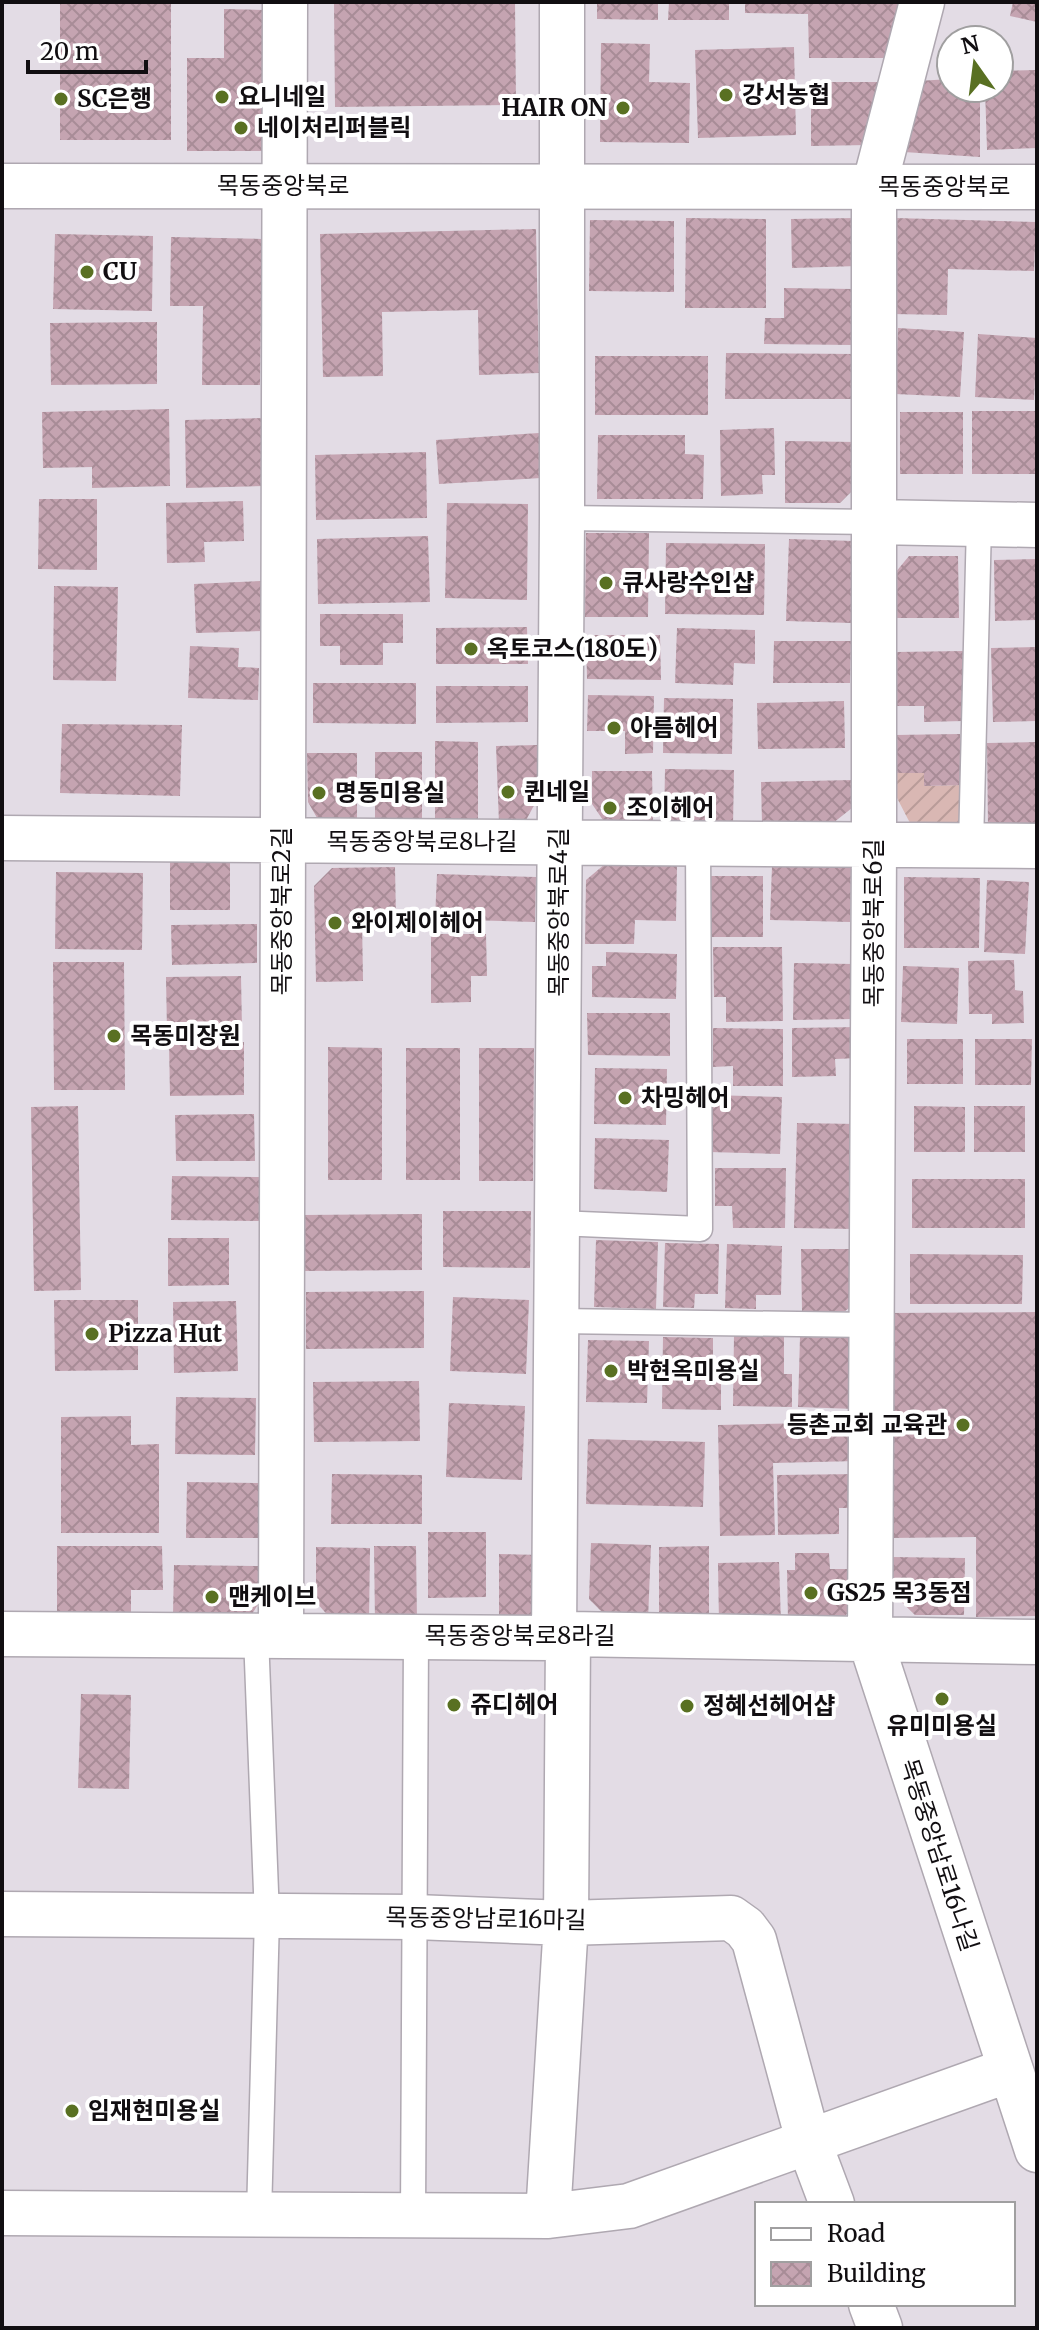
<svg xmlns="http://www.w3.org/2000/svg" width="1039" height="2330" font-family="Merriweather,'Noto Sans KR',serif">
<defs>
<pattern id="garden-furrows" width="10" height="10" patternUnits="userSpaceOnUse" patternTransform="scale(2)"><rect width="10" height="10" fill="#d9b7b3"/><path d="M-1 1l2-2M0 10L10 0M9 11l2-2" fill="none" stroke="#b99c99"/></pattern>
<pattern id="building-cross-hatch" width="8" height="8" patternUnits="userSpaceOnUse" patternTransform="scale(2)"><rect width="8" height="8" fill="#c5a4b1"/><path d="M0 0l8 8M0 8l8-8" fill="none" stroke="#a88c97"/></pattern>
</defs>
<rect width="100%" height="100%" fill="#e3dce5"/>
<path fill="url(#garden-furrows)" d="M896,773h28v13l38,-1 -1,39 -51,-1 -13,-25z"/>
<path fill="url(#building-cross-hatch)" d="M60,2h111v138h-111z
M334,2h181l1,103 -181,2z
M597,2h61v18l-61,-1z
M669,2h60v18h-61z
M745,2h158l-16,56h-78l-1,-44 -63,-1z
M1013,2h24v20l-27,-6z
M224,9l42,1v141h-79v-93h37z
M601,43l49,1 -1,38 41,1 -1,60 -89,-1z
M794,47l2,88 -98,3 -3,-88z
M1037,70v78l-50,2 -2,-62h14v-17z
M951,79v9h29v69l-76,-5 13,-71z
M811,82h68l-11,63 -57,1z
M686,218l80,1v89h-81z
M857,218l1,48 -66,2 -1,-49z
M895,218l141,4 -2,49 -86,-2 -1,46 -55,-1z
M590,220l84,1v71l-85,-1z
M536,229l3,144 -60,2 -1,-65 -96,2 1,64 -60,1 -3,-143z
M55,234l98,2 -1,75 -99,-2z
M171,237l91,2 -2,146h-58l1,-79h-33z
M784,288l69,1 -1,56 -88,-1 1,-26h19z
M157,322v62l-106,1 -1,-62z
M898,328l66,4 -4,65 -65,-3z
M978,334l59,4 -3,62 -59,-3z
M726,353l130,1v45h-131z
M595,356h113v59h-113z
M169,409l1,77 -78,2v-21l-49,1 -1,-56z
M972,411h63v63h-63z
M900,412h63v62h-63z
M264,418l1,68 -79,2 -1,-68z
M774,428l1,47h-13l1,19 -42,2 -1,-66z
M539,433l2,45 -102,6 -3,-44z
M598,435h87v19l19,1 -1,44h-106z
M785,441l71,1v45l-16,16h-55z
M426,452l1,66 -111,2 -1,-65z
M39,499h58v71l-59,-1z
M243,501l1,40 -40,1 1,20 -38,1 -1,-60z
M447,503l81,1 -1,96 -82,-2z
M586,533h63l-1,84h-63z
M428,536l2,66 -112,2 -1,-65z
M789,539l65,2 -3,82 -65,-2z
M666,543l99,1 -1,71 -99,-1z
M909,556h49l1,62h-64v-45z
M1037,559v61l-42,1 -1,-61z
M261,581l2,50 -67,2 -2,-49z
M54,586l64,1 -2,94 -63,-1z
M320,614h83v29h-20v22h-43v-19h-20z
M527,627l1,37h-92v-36z
M677,628l78,2v34l-21,-1 -1,22 -58,-2z
M586,635h74l1,45 -74,-1z
M774,641h77l-1,42h-77z
M190,646l49,2 -1,19 21,1 -1,32 -70,-2z
M1037,647v74l-44,1 -2,-74z
M963,651v70l-39,1v-16h-27v-54z
M313,683h103v41l-103,-1z
M436,686h92v36l-92,1z
M588,695l66,1 -1,57 -28,1v-23h-38z
M664,698l69,1 -1,55 -69,-1z
M844,701l1,47 -87,1 -1,-46z
M62,724l120,1 -2,71 -120,-3z
M960,734l2,51 -38,1v-13h-28l-1,-38z
M435,741l43,1v83h-43z
M1037,742v85h-49l-1,-84z
M537,745l1,53 -13,24 -26,1 -3,-77z
M375,752h47v71h-47z
M307,753h50v69l-37,1 -12,-21z
M665,769l69,1 -1,55 -69,-2z
M592,771h60l1,52h-48l-13,-19z
M852,780v28l-19,15 -71,1 -1,-42z
M170,860h60v50h-60z
M605,864l72,1 -1,56 -41,-1 -1,24h-49l1,-64z
M772,866l79,2 -1,54 -80,-2z
M395,867l1,51 -34,1 1,62 -47,1 -2,-96 18,-18z
M56,872l87,1 -1,77 -87,-1z
M437,874l99,3 -1,45 -100,-3z
M710,876h53v61h-53z
M904,877l76,1 -1,70h-75z
M987,880l42,2 -4,72 -41,-2z
M257,924v39l-85,2 -1,-40z
M431,934h55l1,42h-16v26l-40,1z
M713,947h69l1,74 -57,1v-25h-12z
M606,952l71,2 -1,45 -84,-2v-31h14z
M1014,960l1,30 8,1 1,32 -32,1v-10h-23l-1,-53z
M53,962h71l1,128h-71z
M794,963l59,1v55l-60,1z
M903,966l56,2 -2,56 -56,-2z
M241,976l1,53 -75,1 -1,-53z
M587,1013h83v43l-82,-1z
M860,1027v31l-25,1 1,17 -44,1v-49z
M713,1028l70,1v57h-50v-20l-20,1z
M907,1039h56v45h-56z
M975,1039h57l-1,46h-56z
M244,1042v53l-74,1 -1,-53z
M328,1047l54,1v132h-54z
M406,1048h54v132h-54z
M479,1048h55l-1,133h-54z
M595,1068l72,1 -1,56 -72,-1z
M711,1095l71,2 -2,57 -71,-2z
M78,1106l3,184 -47,1 -3,-184z
M914,1106l51,1v45h-51z
M974,1106h51v46h-51z
M254,1114l1,47h-79l-1,-46z
M797,1123l60,1 -2,105 -61,-1z
M595,1138l74,2 -2,52 -73,-3z
M715,1168h71l-1,60h-52l-1,-22h-17z
M172,1176l88,1v44l-89,-1z
M912,1179h113v49h-113z
M443,1211h88l-1,57 -87,-1z
M422,1214v56l-119,1v-56z
M168,1238h61v47l-61,1z
M596,1240l62,2 -2,67 -62,-2z
M665,1243l54,1 -1,50h-23l-1,14 -31,-1z
M727,1244l55,2 -1,49h-25v14l-31,-1z
M801,1249h57l1,52 -14,10h-43z
M910,1254l113,1 -1,49h-112z
M424,1291v57l-118,1v-57z
M453,1297l76,3 -3,74 -76,-3z
M54,1300h84v70l-83,1z
M236,1301l2,70 -64,2 -1,-71z
M1037,1312v304l-61,1v-80l-86,1 -2,-225z
M734,1335l50,1v38h8v33l-59,-1z
M663,1337l50,1v39h8v33l-59,-1z
M800,1337l57,1 -2,71 -57,-2z
M588,1340l61,1 -2,62 -61,-1z
M419,1381l1,60 -106,1 -1,-60z
M176,1397l80,1 -1,57 -80,-1z
M449,1403l76,3 -3,74 -76,-3z
M131,1416v29l28,-1v89h-98v-116z
M857,1422l1,39 -85,2 2,72 -55,1 -2,-111z
M588,1439l117,3 -2,65 -117,-3z
M332,1474l90,1v49h-91z
M859,1474v34h-20v26l-61,1 -1,-60z
M187,1482l75,1v55h-76z
M428,1532h58v65l-58,1z
M591,1543l60,2 -3,75 -39,-1 -20,-20z
M57,1546h105l1,44h-32v26h-74z
M374,1546h42l1,76h-42z
M709,1546v74h-50v-73z
M316,1547l54,1 -1,72 -38,-1 -15,-17z
M795,1553h34l1,16h28l1,29 -16,21 -55,1 -1,-50h8z
M499,1554l44,1v51l-17,12 -27,1z
M891,1557l74,1 -1,57h-49l-25,-24z
M779,1562l2,61 -62,1 -1,-61z
M174,1565l90,1 -1,31 -13,20 -77,-2z
M81,1694l50,1 -2,94 -51,-1z"/>
<g fill="none" stroke-linecap="round" stroke-linejoin="round">
<g stroke="#afa8b1" stroke-width="27">
<path id="service" d="M562,518l312,4
M971,846l8,-323
M557,1223l143,6 -2,-385
M556,1321l315,4
M256,1636l11,281 -8,298
M413,2216l3,-579"/>
</g>
<g stroke="#afa8b1" stroke-width="47">
<path id="minor" d="M922,2l-48,185v658l-4,794 167,511
M874,522l163,3
M2,838l1035,8
M2,1634l552,4 14,-4 469,8
M281,1636l4,-1634
M554,1638l8,-1120v-516
M2,1914l413,3 151,6 165,-5 14,10 9,12 54,200 24,64
M2,2213l546,3 81,-10 380,-136
M548,2216l18,-293 2,-289
M871,2304l9,24"/>
</g>
<g stroke="#afa8b1" stroke-width="47">
<path id="tertiary" d="M2,186l1035,1"/>
</g>
<use href="#service" stroke="#fff" stroke-width="24"/>
<use href="#minor" stroke="#fff" stroke-width="44"/>
<use href="#tertiary" stroke="#fff" stroke-width="44"/>
</g>
<g fill="#597022" stroke="#fff" stroke-width="3">
<circle cx="726" cy="95" r="8"/>
<circle cx="222" cy="97" r="8"/>
<circle cx="61" cy="99" r="8"/>
<circle cx="623" cy="108" r="8"/>
<circle cx="241" cy="128" r="8"/>
<circle cx="87" cy="272" r="8"/>
<circle cx="606" cy="583" r="8"/>
<circle cx="471" cy="649" r="8"/>
<circle cx="614" cy="728" r="8"/>
<circle cx="508" cy="792" r="8"/>
<circle cx="319" cy="793" r="8"/>
<circle cx="610" cy="808" r="8"/>
<circle cx="335" cy="923" r="8"/>
<circle cx="114" cy="1036" r="8"/>
<circle cx="625" cy="1098" r="8"/>
<circle cx="92" cy="1334" r="8"/>
<circle cx="611" cy="1371" r="8"/>
<circle cx="963" cy="1425" r="8"/>
<circle cx="811" cy="1593" r="8"/>
<circle cx="212" cy="1597" r="8"/>
<circle cx="942" cy="1699" r="8"/>
<circle cx="454" cy="1705" r="8"/>
<circle cx="687" cy="1706" r="8"/>
<circle cx="72" cy="2111" r="8"/>
</g>
<g text-anchor="middle" stroke-width="8" stroke-linejoin="round" paint-order="stroke">
<g font-size="24" font-weight="bold" fill="#110e11" stroke="#fff" text-anchor="start">
<text x="742" y="103">강서농협</text>
<text x="238" y="105">요니네일</text>
<text x="77" y="107">SC은행</text>
<text x="607" y="116" text-anchor="end">HAIR ON</text>
<text x="257" y="136">네이처리퍼블릭</text>
<text x="103" y="280">CU</text>
<text x="622" y="591">큐사랑수인샵</text>
<text x="487" y="657">옥토코스(180도)</text>
<text x="630" y="736">아름헤어</text>
<text x="524" y="800">퀸네일</text>
<text x="335" y="801">명동미용실</text>
<text x="626" y="816">조이헤어</text>
<text x="351" y="931">와이제이헤어</text>
<text x="130" y="1044">목동미장원</text>
<text x="641" y="1106">차밍헤어</text>
<text x="108" y="1342">Pizza Hut</text>
<text x="627" y="1379">박현옥미용실</text>
<text x="947" y="1433" text-anchor="end">등촌교회 교육관</text>
<text x="827" y="1601">GS25 목3동점</text>
<text x="228" y="1605">맨케이브</text>
<text x="470" y="1713">쥬디헤어</text>
<text x="703" y="1714">정혜선헤어샵</text>
<text x="942" y="1734" text-anchor="middle">유미미용실</text>
<text x="88" y="2119">임재현미용실</text>
</g>
<g font-size="24" fill="#110e11" stroke="#fff">
<text x="283" y="194">목동중앙북로</text>
<text x="944" y="195">목동중앙북로</text>
<text x="422" y="850">목동중앙북로8나길</text>
<text transform="translate(282 911) rotate(-90)" y="8">목동중앙북로2길</text>
<text transform="translate(559 912) rotate(-90)" y="8">목동중앙북로4길</text>
<text transform="translate(874 923) rotate(-90)" y="8">목동중앙북로6길</text>
<text x="520" y="1644">목동중앙북로8라길</text>
<text transform="translate(939 1855) rotate(72)" y="8">목동중앙남로16나길</text>
<text transform="translate(486 1919) rotate(1)" y="8">목동중앙남로16마길</text>
</g>
</g>
<rect width="1039" height="2330" fill="none" stroke="#110e11" stroke-width="8"/>
<rect x="755" y="2202" width="260" height="104" fill="#ffffff" stroke="#a09fa0" stroke-width="2"/>
<rect x="771" y="2228" width="40" height="12" fill="#ffffff" stroke="#a09fa0" stroke-width="2"/>
<text x="827" y="2242" font-size="24" fill="#110e11">Road</text>
<rect x="771" y="2262" width="40" height="24" fill="url(#building-cross-hatch)" stroke="#a09fa0" stroke-width="2"/>
<text x="827" y="2282" font-size="24" fill="#110e11">Building</text>
<g transform="translate(975 64) rotate(346)"><circle r="38" fill="#ffffff" stroke="#a09fa0" stroke-width="2"/>
<path d="M0-6L14 30L0 20L-14 30Z" fill="#597022"/>
<text y="-12" font-size="22" font-weight="bold" text-anchor="middle" fill="#110e11">N</text>
</g>
<path d="M28 60v12h118v-12" fill="none" stroke="#110e11" stroke-width="4"/>
<text x="40" y="60" font-size="24" fill="#110e11" stroke="#ffffff" stroke-width="6" paint-order="stroke">20 m</text>
</svg>
